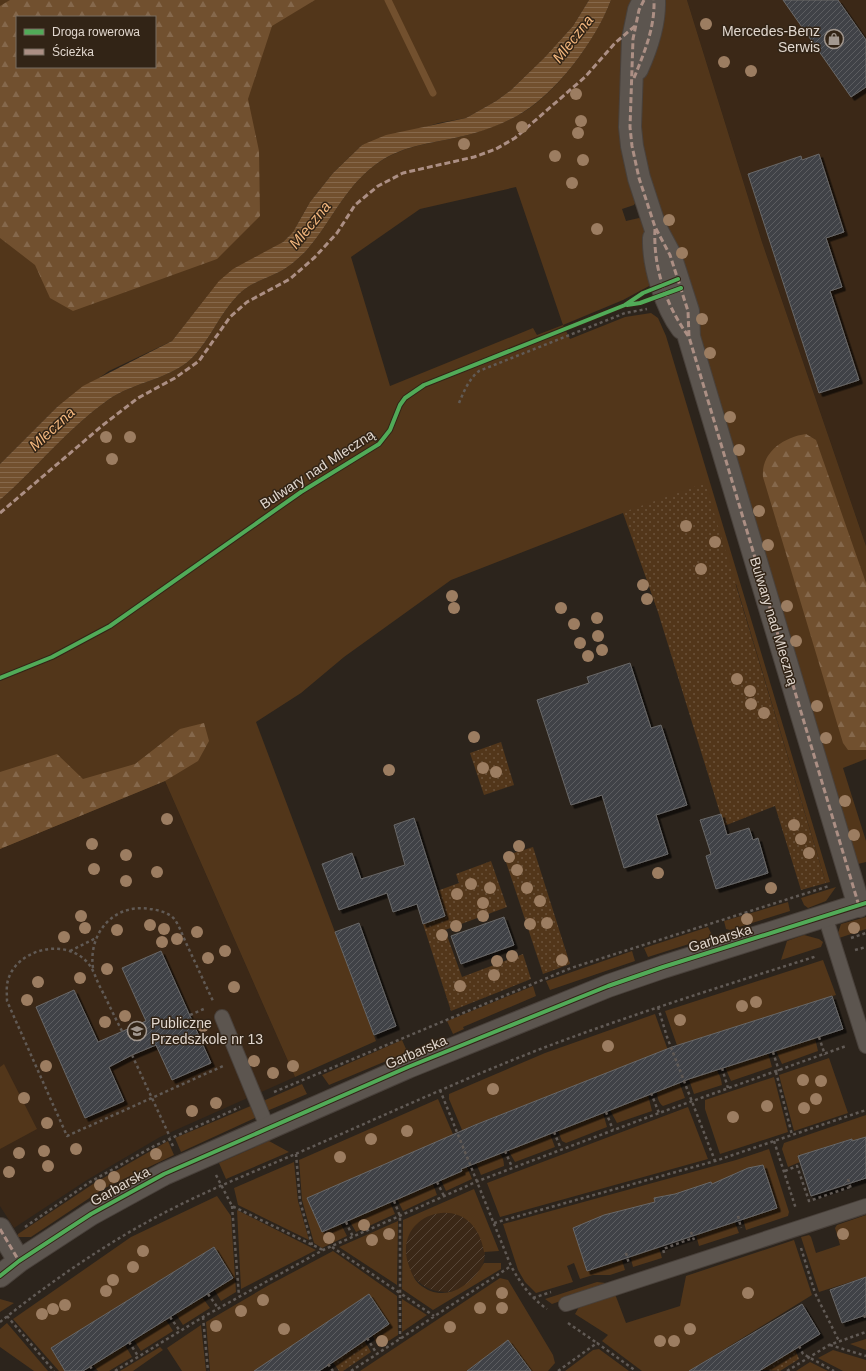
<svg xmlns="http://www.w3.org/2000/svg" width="866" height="1371" font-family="Arial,sans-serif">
<defs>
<pattern id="industrial-furrows" width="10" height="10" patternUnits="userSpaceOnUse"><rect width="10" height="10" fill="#3b2817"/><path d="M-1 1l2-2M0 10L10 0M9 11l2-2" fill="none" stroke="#574638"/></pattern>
<pattern id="forest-firs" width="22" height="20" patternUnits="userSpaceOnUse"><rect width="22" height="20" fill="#71502f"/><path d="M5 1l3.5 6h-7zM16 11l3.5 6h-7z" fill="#85684c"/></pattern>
<pattern id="garden-dots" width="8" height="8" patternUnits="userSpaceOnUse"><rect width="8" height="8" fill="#52361a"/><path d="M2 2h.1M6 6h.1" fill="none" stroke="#6b523a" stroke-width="1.8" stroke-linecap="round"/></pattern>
<pattern id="water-rules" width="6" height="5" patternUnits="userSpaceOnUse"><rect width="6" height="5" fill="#72502e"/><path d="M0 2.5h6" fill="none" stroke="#86684b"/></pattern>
<pattern id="building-hatch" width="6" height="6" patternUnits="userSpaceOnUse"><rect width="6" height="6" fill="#414246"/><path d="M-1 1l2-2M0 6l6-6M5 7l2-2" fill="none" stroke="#5c5d60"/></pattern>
<filter id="shadow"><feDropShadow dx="3.5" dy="3.5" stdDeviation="0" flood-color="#0009"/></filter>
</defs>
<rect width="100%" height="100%" fill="#2c241c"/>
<path fill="#3b2817" d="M687,0h179v546l-104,-304z
M165,781l130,296 -135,60 -73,43 -73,48 -14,-22v-357z"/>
<path fill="url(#industrial-furrows)" d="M405 1252a40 40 0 1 1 80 0a40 40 0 1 1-80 0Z"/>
<path fill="#52361a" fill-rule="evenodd" d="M0,0h589l-16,26 -28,31 -34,33 -15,11 -30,17 -27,5 -77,22 -29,28 -23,29 -17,30 -10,10 -64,40 -47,59 -63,30 -52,36 -57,57zM17,17h138v50h-138z
M611,0h26v200l-3,5 -12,4 4,12 13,-3 4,2 8,65 -28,15 -60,25 7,14 55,-22 26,-4 7,5 8,18 164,546 -4,1 -90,-299 -79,25 -34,-96 -172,67 -107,77 -43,36 -45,29 120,319 -81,36 -130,-296 -165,68v-349c37,-32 68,-72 108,-100 25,-18 61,-20 84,-42 18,-18 28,-45 46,-63 10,-11 25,-15 39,-22 11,-5 20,-13 29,-22 24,-27 38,-63 69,-86 29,-22 66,-22 100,-32 14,-5 29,-10 42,-17 39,-21 78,-75 94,-116zM516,187l47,138 -26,10 -4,-7 -143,58 -39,-129 69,-48z
M661,0h26l75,242 104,304v213l-23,9 23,73v21l-8,2 -190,-629c-11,-35 -25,-71 -29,-109 -4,-42 12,-86 22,-126z
M836,887l-10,14 -18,7 -4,-3 -3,-7z
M788,902l2,9 -60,19 -4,-1 -2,-8z
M866,917v12l-27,9 -1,-5 3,-9z
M708,927l3,6 -3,5 -60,19 -4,-9z
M804,935l15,4 4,3 -2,5 -40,13 6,-19z
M632,951l3,10 -85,29 -4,-9z
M823,960l13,35 -147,47c12,12 32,25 33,43l-28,9 -29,-83z
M533,986l3,10 -73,31 1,2 -11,5 -6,-13z
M655,1014l30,84 -22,8c-13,-9 -2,-42 0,-55l-194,76c11,11 36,21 35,39l-23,9 -32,-76v-5l96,-41z
M815,1038l3,13 -36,13 -6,-13z
M402,1040l4,9 -3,5 -74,31 -7,-10z
M768,1053l4,14 -41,14 -6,-14z
M829,1058l19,55 -54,18 -15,-56z
M4,1064l33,65 -37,20v-82z
M774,1077l14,55 -68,22 -15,-45v-9z
M302,1084l5,10 -40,17 -4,-10z
M648,1095l4,16 -35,12 -7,-13z
M438,1099l34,80 -26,12 -5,-11 21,-9 -15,-33 -140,60 15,34 19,-8 6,12 -25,12 -8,-5 -12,-43 -3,-40z
M253,1105l4,12 -76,35 -6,-14z
M688,1107l20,52 -208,58 -13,-34z
M603,1113l4,14 -41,16 -4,-2 -4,-10z
M866,1115v22l-14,4 -1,-2 -38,12 -12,7 -2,-5 1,9 -12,5 -6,-18 2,-6z
M550,1134l5,13 -40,15 -7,-12z
M168,1141l6,14 -71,34 -72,48h-14l1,-3 75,-50z
M269,1141l20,11 -63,27 -7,-16z
M769,1149l20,63 -1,4 -42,14 -3,-11 19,-8 1,2 14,-5 -14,-42 -16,2 -13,6 1,4 -23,7 -2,-3 1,5 -42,12 -1,-4 -14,3 2,8 -13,4 -2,-5 1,5 -66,22 -3,-5 14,44 14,-4v-2l21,-5 3,10 -15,5h-17l-13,4 -6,-16 -7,3 6,16 -37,11 -11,-11 -7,-12 -15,-46 233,-64z
M294,1162l4,39 11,39 -71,-35 -4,-17z
M433,1184l4,11 -34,16 -6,-12z
M474,1189l25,62 -15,1c-10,-65 -92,-41 -76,11 3,8 4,14 11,21 25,21 52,2 65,-21h17v6l-68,41 -31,-21 1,-69z
M217,1196l14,20 5,76 -15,9 -7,-12 19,-11 -19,-31 -163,101 14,23h-6l-46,-52 118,-82z
M390,1202l5,12 -39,18 -7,-12z
M237,1210l79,40 -75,39z
M866,1215v62l-47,15 -18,-55 8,-2 2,2 5,16 24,-8 -5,-17 2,-3z
M734,1220l5,13 -40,13 -3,-11 26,-8v-2z
M398,1221l-1,64 -58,-38z
M794,1240l18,55 -123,76h-47l-40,-30 6,-6 -33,-21 4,-7 36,-13 11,29 54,-17 6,-30z
M659,1248l3,10 -29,9 -3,-12z
M333,1251l64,45 1,39 -19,12 -7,-12 17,-12 -20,-29 -115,77h-44l-4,-49 63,-37z
M500,1278l8,2 45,75 2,8 -7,8h-23l4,-3 -21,-28 -41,31h-107z
M597,1282l9,1v2l-54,19 -7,-5z
M202,1297l8,11 -27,17 -7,-11z
M0,1299l14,4 -14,9z
M402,1299l25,16 -25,17z
M166,1320l7,11 -32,20 -7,-11z
M7,1323l41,48h-14l-34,-24v-18z
M201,1325l5,46h-24l-15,-23z
M866,1339v11l-16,-6z
M125,1345l7,12 -23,14h-11l-5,-6z
M160,1347l3,3 -30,21h-13z
M599,1349l30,22h-64l28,-21z
M833,1350l33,10v11h-23l-25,-13z
M810,1362l18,9h-32z"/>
<path fill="url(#forest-firs)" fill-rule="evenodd" d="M10,0h305l-43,26 -24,73 11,52 1,65 -43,43 -144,52 -23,-13 -15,-33 -35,-27v-232zM17,17h138v50h-138z
M806,434l10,6 50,143v167h-18l-5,-7 -80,-266c-2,-25 21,-40 43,-43z
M204,723l5,18 -11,20 -33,20 -165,68v-77l57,-18 26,25 52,-15 45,-35z"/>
<path fill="url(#garden-dots)" d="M705,483l121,400 -25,7 -26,-84 -51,20 -67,-217 -33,-97z
M501,742l13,43 -30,10 -14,-42z
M533,847l37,117 -27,10 -39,-118z
M491,861l16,46 -62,23 17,47 61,-23 8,25 -80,32 -28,-87 22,-7 -8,-26 22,-8 -3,-9z
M364,1340l7,12 -28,19h-4l-6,-9z
M795,1349l4,10 -19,12 -20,-1z"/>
<path fill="url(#water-rules)" d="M589,0h22c-16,42 -55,94 -94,116 -13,7 -28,13 -42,17 -34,10 -72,10 -100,32 -31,23 -45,59 -69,86 -9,9 -18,17 -29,22 -14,7 -29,11 -39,22 -18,18 -28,45 -46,63 -23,22 -59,24 -84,42 -40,28 -71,68 -108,100v-36l57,-57 26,-21 89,-45 47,-60 14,-12 50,-27 10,-10 17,-30 23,-29 29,-28 24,-10 80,-17 30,-17 15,-11 34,-33 28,-31z"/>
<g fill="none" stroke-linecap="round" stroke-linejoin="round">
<path stroke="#72502e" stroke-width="7" d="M388,0l45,93"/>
</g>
<path fill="url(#building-hatch)" stroke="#696868" filter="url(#shadow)" d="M783,0h55l28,40v47l-15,10z
M819,154l25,78 -18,6 16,49 -12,4 29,89 -40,13 -71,-219 53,-18 1,4z
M630,663l21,65 10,-3 26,80 -31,10 12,39 -44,14 -22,-73 -31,10 -34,-105 52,-17 -2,-6z
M721,814l6,21 22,-7 4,12 5,-2 10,35 -52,16 -10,-33 5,-2 -11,-34z
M414,818l31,98 -22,8 -6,-20 -24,8 -6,-19 -48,17 -17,-46 30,-11 9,26 44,-14 -11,-40z
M504,917l10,28 -53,19 -10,-28z
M359,923l37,103 -22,9 -39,-103z
M161,951l50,112 -39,17 -16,-35 -24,10 -23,12 15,34 -39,17 -49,-111 38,-17 24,52 48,-21 -24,-53z
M832,996l11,33 -154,50 -33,13 -195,77 1,2 -140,61 -15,-34 168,-73 197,-78z
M866,1137v41l-55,18 -13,-40 54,-17v2z
M763,1165l14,43 -190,63 -14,-43 31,-13 51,-13 -1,-4 21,-4 36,-12 1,2 36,-16z
M214,1247l19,31 -150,93h-18l-14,-23z
M866,1277v38l-24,8 -12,-33z
M369,1294l20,30 -56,38 -14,9h-65z
M802,1304l18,30 -61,37h-70z
M508,1340l23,31h-64z"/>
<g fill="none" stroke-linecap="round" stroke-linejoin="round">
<g stroke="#49413b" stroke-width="16">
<path id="service" d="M825,916l41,130
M222,1017l46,112
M566,1304l300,-98"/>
</g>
<g stroke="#49413b" stroke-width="24">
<path id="minor" d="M644,0l-5,10 -6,29 -3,88 2,19 7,32 16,49 15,28 18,56 1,26 170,569
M637,69c10,-22 18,-45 17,-69
M654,238c-1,27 12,69 28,90
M0,1229l19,32
M0,1276l19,-15 72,-47 73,-40 244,-107 200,-81 55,-19 203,-64"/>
</g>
<path stroke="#615a55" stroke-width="2.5" stroke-dasharray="3 3" stroke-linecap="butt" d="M459,403c5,-12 10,-24 20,-32l146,-58 22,-4
M851,938l15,-5
M855,950l11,-3
M70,951l26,-13
M93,968c-5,-35 21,-65 57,-59 9,1 20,4 25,11 5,7 8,17 12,25 9,19 17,37 26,56
M658,1007l9,30 48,124
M190,1015l16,-7
M122,1031c-8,-15 -15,-31 -23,-46 -4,-9 -6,-17 -13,-24 -22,-23 -69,-12 -78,19 -2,7 -1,14 -1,21l60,135 156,-70
M819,1037l6,18
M773,1052l6,19
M132,1055l38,82
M722,1068l6,20
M776,1072l16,63
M440,1090l71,176c10,18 19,31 36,43
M274,1092l297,-124 258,-82
M651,1093l8,20
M606,1112l7,18
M554,1132l7,17
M169,1138l4,8
M774,1141l22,68
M505,1151l7,16
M296,1154l4,47 12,44
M785,1171l12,-5 12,35 41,-14
M216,1175l16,31 91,44
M848,1179l3,10
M437,1182l7,14
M394,1201l6,15v77l34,23
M232,1206l7,90
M738,1216l3,12
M346,1222l7,15
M494,1223l221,-62 151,-51
M25,1227l65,-45 64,-36 86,-39
M691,1232l3,8
M332,1247l68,46v46
M801,1248l14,45 24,48
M626,1253l3,11
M664,1253l-1,-4 30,-11
M208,1294l10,14
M533,1298l18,-6
M864,1315l2,5
M7,1316l47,55
M170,1317l10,14
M203,1317l5,54
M0,1322c50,-40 105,-78 162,-108 51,-27 107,-48 161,-72 73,-32 145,-65 220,-94 90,-34 183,-63 274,-92
M568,1323l29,20
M367,1338l10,16
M129,1342l9,14
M830,1345l36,11
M799,1346l4,8 31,17
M328,1364l5,7
M90,1366l3,5
M115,1371l88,-54 120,-67 155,-69 181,-68 187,-67
M351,1371l160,-105
M558,1371l39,-28 39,28
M787,1371l42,-26 37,-13"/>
<use href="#service" stroke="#5c554f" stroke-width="14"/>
<use href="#minor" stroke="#5c554f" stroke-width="22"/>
<path stroke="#ac8f84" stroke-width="3" stroke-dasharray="6 3" stroke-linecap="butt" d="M644,0l-5,10 -6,29 -3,88 2,19 7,32 16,49 15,28 18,56 1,26 170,569
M634,78c10,-25 21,-50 20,-78
M655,229c-2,38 11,77 34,108
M0,513l103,-88 35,-27 37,-20 24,-17 31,-44 17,-15 43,-23 25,-22 22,-24 18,-28 23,-19 25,-13 71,-16 22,-8 19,-11 70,-61 30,-34 20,-17
M0,1229l19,32"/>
<g stroke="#322416" stroke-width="6">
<path id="cycleway" d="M627,305l13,-2 41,-15
M0,678l52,-21 58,-31 191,-134 78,-48 11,-14 10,-25 5,-7 19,-13 201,-80 18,-12 35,-14
M0,1276l19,-15 72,-47 73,-40 244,-107 200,-81 55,-19 203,-64"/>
</g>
<use href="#cycleway" stroke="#51ab58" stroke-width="4"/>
</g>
<g fill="#9c7d61">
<circle cx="706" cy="24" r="6"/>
<circle cx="724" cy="62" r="6"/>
<circle cx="751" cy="71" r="6"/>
<circle cx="576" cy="94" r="6"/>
<circle cx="581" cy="121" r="6"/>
<circle cx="522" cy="127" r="6"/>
<circle cx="578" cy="133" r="6"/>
<circle cx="464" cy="144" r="6"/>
<circle cx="555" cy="156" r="6"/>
<circle cx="583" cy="160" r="6"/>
<circle cx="572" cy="183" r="6"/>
<circle cx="669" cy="220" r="6"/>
<circle cx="597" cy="229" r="6"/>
<circle cx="682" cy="253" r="6"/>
<circle cx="702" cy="319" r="6"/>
<circle cx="710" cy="353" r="6"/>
<circle cx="730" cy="417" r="6"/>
<circle cx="106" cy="437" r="6"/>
<circle cx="130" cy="437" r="6"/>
<circle cx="739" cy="450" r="6"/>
<circle cx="112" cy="459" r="6"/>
<circle cx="759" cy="511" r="6"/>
<circle cx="686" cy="526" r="6"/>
<circle cx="715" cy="542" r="6"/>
<circle cx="768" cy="545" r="6"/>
<circle cx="701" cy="569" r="6"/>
<circle cx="643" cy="585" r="6"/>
<circle cx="452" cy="596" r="6"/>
<circle cx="647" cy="599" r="6"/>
<circle cx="787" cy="606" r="6"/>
<circle cx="454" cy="608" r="6"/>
<circle cx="561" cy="608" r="6"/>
<circle cx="597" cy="618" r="6"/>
<circle cx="574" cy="624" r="6"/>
<circle cx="598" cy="636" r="6"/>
<circle cx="796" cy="641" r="6"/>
<circle cx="580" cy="643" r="6"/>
<circle cx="602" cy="650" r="6"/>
<circle cx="588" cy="656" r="6"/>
<circle cx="737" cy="679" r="6"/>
<circle cx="750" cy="691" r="6"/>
<circle cx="751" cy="704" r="6"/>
<circle cx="817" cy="706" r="6"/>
<circle cx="764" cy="713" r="6"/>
<circle cx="474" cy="737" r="6"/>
<circle cx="826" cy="738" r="6"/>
<circle cx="483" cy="768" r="6"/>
<circle cx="389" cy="770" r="6"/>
<circle cx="496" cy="772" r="6"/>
<circle cx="845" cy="801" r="6"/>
<circle cx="167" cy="819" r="6"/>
<circle cx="794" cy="825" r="6"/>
<circle cx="854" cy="835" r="6"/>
<circle cx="801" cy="839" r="6"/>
<circle cx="92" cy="844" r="6"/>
<circle cx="519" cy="846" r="6"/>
<circle cx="809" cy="853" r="6"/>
<circle cx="126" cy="855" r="6"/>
<circle cx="509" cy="857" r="6"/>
<circle cx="94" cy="869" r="6"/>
<circle cx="517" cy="870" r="6"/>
<circle cx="157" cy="872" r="6"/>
<circle cx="658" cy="873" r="6"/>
<circle cx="126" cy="881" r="6"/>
<circle cx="471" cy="884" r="6"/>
<circle cx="490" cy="888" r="6"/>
<circle cx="527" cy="888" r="6"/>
<circle cx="771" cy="888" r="6"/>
<circle cx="457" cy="894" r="6"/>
<circle cx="540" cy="901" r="6"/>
<circle cx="483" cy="903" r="6"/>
<circle cx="81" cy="916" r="6"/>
<circle cx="483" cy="916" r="6"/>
<circle cx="747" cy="919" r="6"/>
<circle cx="547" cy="923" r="6"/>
<circle cx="530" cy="924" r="6"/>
<circle cx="150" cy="925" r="6"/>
<circle cx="456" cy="926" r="6"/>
<circle cx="85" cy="928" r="6"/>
<circle cx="854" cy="928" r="6"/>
<circle cx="164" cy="929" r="6"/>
<circle cx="117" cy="930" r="6"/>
<circle cx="197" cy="932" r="6"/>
<circle cx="442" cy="935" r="6"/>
<circle cx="64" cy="937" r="6"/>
<circle cx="177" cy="939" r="6"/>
<circle cx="162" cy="942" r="6"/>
<circle cx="225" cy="951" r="6"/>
<circle cx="512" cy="956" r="6"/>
<circle cx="208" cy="958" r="6"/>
<circle cx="562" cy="960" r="6"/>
<circle cx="497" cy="961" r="6"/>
<circle cx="107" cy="969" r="6"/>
<circle cx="494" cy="975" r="6"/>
<circle cx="80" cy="978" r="6"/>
<circle cx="38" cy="982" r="6"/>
<circle cx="460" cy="986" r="6"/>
<circle cx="234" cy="987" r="6"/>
<circle cx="27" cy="1000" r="6"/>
<circle cx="756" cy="1002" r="6"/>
<circle cx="742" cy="1006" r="6"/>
<circle cx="125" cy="1016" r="6"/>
<circle cx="680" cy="1020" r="6"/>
<circle cx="105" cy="1022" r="6"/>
<circle cx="203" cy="1026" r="6"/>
<circle cx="608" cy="1046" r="6"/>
<circle cx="254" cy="1061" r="6"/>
<circle cx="46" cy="1066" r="6"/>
<circle cx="293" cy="1066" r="6"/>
<circle cx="273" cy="1073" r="6"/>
<circle cx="803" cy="1080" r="6"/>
<circle cx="821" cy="1081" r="6"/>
<circle cx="493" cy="1089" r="6"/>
<circle cx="24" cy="1098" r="6"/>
<circle cx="816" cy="1099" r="6"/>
<circle cx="216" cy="1103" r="6"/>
<circle cx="767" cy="1106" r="6"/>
<circle cx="804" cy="1108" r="6"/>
<circle cx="192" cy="1111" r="6"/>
<circle cx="733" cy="1117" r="6"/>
<circle cx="47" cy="1123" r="6"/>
<circle cx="407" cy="1131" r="6"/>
<circle cx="371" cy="1139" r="6"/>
<circle cx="76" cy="1149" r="6"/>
<circle cx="44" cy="1151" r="6"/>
<circle cx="19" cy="1153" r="6"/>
<circle cx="156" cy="1154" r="6"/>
<circle cx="340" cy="1157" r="6"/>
<circle cx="48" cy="1166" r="6"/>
<circle cx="9" cy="1172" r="6"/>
<circle cx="114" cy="1177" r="6"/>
<circle cx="100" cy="1185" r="6"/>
<circle cx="364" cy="1225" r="6"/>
<circle cx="389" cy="1234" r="6"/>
<circle cx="843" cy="1234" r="6"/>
<circle cx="329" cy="1238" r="6"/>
<circle cx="372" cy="1240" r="6"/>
<circle cx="143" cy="1251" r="6"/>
<circle cx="133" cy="1267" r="6"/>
<circle cx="113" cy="1280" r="6"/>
<circle cx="106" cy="1291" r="6"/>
<circle cx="502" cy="1293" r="6"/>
<circle cx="748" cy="1293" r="6"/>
<circle cx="263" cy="1300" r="6"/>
<circle cx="65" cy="1305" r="6"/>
<circle cx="480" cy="1308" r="6"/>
<circle cx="502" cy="1308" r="6"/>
<circle cx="53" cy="1309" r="6"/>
<circle cx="241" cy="1311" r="6"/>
<circle cx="42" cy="1314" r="6"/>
<circle cx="216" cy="1326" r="6"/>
<circle cx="450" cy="1327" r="6"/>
<circle cx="284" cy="1329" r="6"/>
<circle cx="690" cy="1329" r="6"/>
<circle cx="382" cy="1341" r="6"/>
<circle cx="660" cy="1341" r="6"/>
<circle cx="674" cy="1341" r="6"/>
</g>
<defs>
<g id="shop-ring" transform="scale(1)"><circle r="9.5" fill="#322416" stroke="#a29890" stroke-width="1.5"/><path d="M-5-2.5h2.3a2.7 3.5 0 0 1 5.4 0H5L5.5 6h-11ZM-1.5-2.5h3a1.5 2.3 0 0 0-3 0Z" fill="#a29890"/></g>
<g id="school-ring" transform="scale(1)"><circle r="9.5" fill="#322416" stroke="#a29890" stroke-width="1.5"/><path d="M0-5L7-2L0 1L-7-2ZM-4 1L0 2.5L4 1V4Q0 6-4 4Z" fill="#a29890"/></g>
</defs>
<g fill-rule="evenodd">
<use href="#shop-ring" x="834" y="39"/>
<use href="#school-ring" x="137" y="1031"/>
</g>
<g text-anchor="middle" stroke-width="3" stroke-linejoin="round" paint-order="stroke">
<g font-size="14" fill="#e1d7ce" stroke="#322416" text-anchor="end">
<text x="820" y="36">Mercedes-Benz<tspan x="820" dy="16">Serwis</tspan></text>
<text x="151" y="1028" text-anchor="start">Publiczne<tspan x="151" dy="16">Przedszkole nr 13</tspan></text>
</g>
<g font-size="14" fill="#e1d7ce" stroke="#322416">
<text transform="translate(317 469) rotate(-33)" y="5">Bulwary nad Mleczną</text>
<text transform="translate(774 621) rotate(73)" y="5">Bulwary nad Mleczną</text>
<text transform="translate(720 938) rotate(-17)" y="5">Garbarska</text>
<text transform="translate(416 1052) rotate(-23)" y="5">Garbarska</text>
<text transform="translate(120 1186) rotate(-29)" y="5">Garbarska</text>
</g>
<g font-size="15" font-style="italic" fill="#f3b77e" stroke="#322416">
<text transform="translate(573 39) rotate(-52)" y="5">Mleczna</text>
<text transform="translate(310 225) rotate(-51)" y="5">Mleczna</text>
<text transform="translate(52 429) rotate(-43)" y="5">Mleczna</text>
</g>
</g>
<rect x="16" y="16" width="140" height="52" fill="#322416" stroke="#786c60"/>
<rect x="24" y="29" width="20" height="6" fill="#51ab58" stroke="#786c60"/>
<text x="52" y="36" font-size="12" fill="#e1d7ce">Droga rowerowa</text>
<rect x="24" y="49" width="20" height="6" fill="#ac8f84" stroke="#786c60"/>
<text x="52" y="56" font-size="12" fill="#e1d7ce">Ścieżka</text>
</svg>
